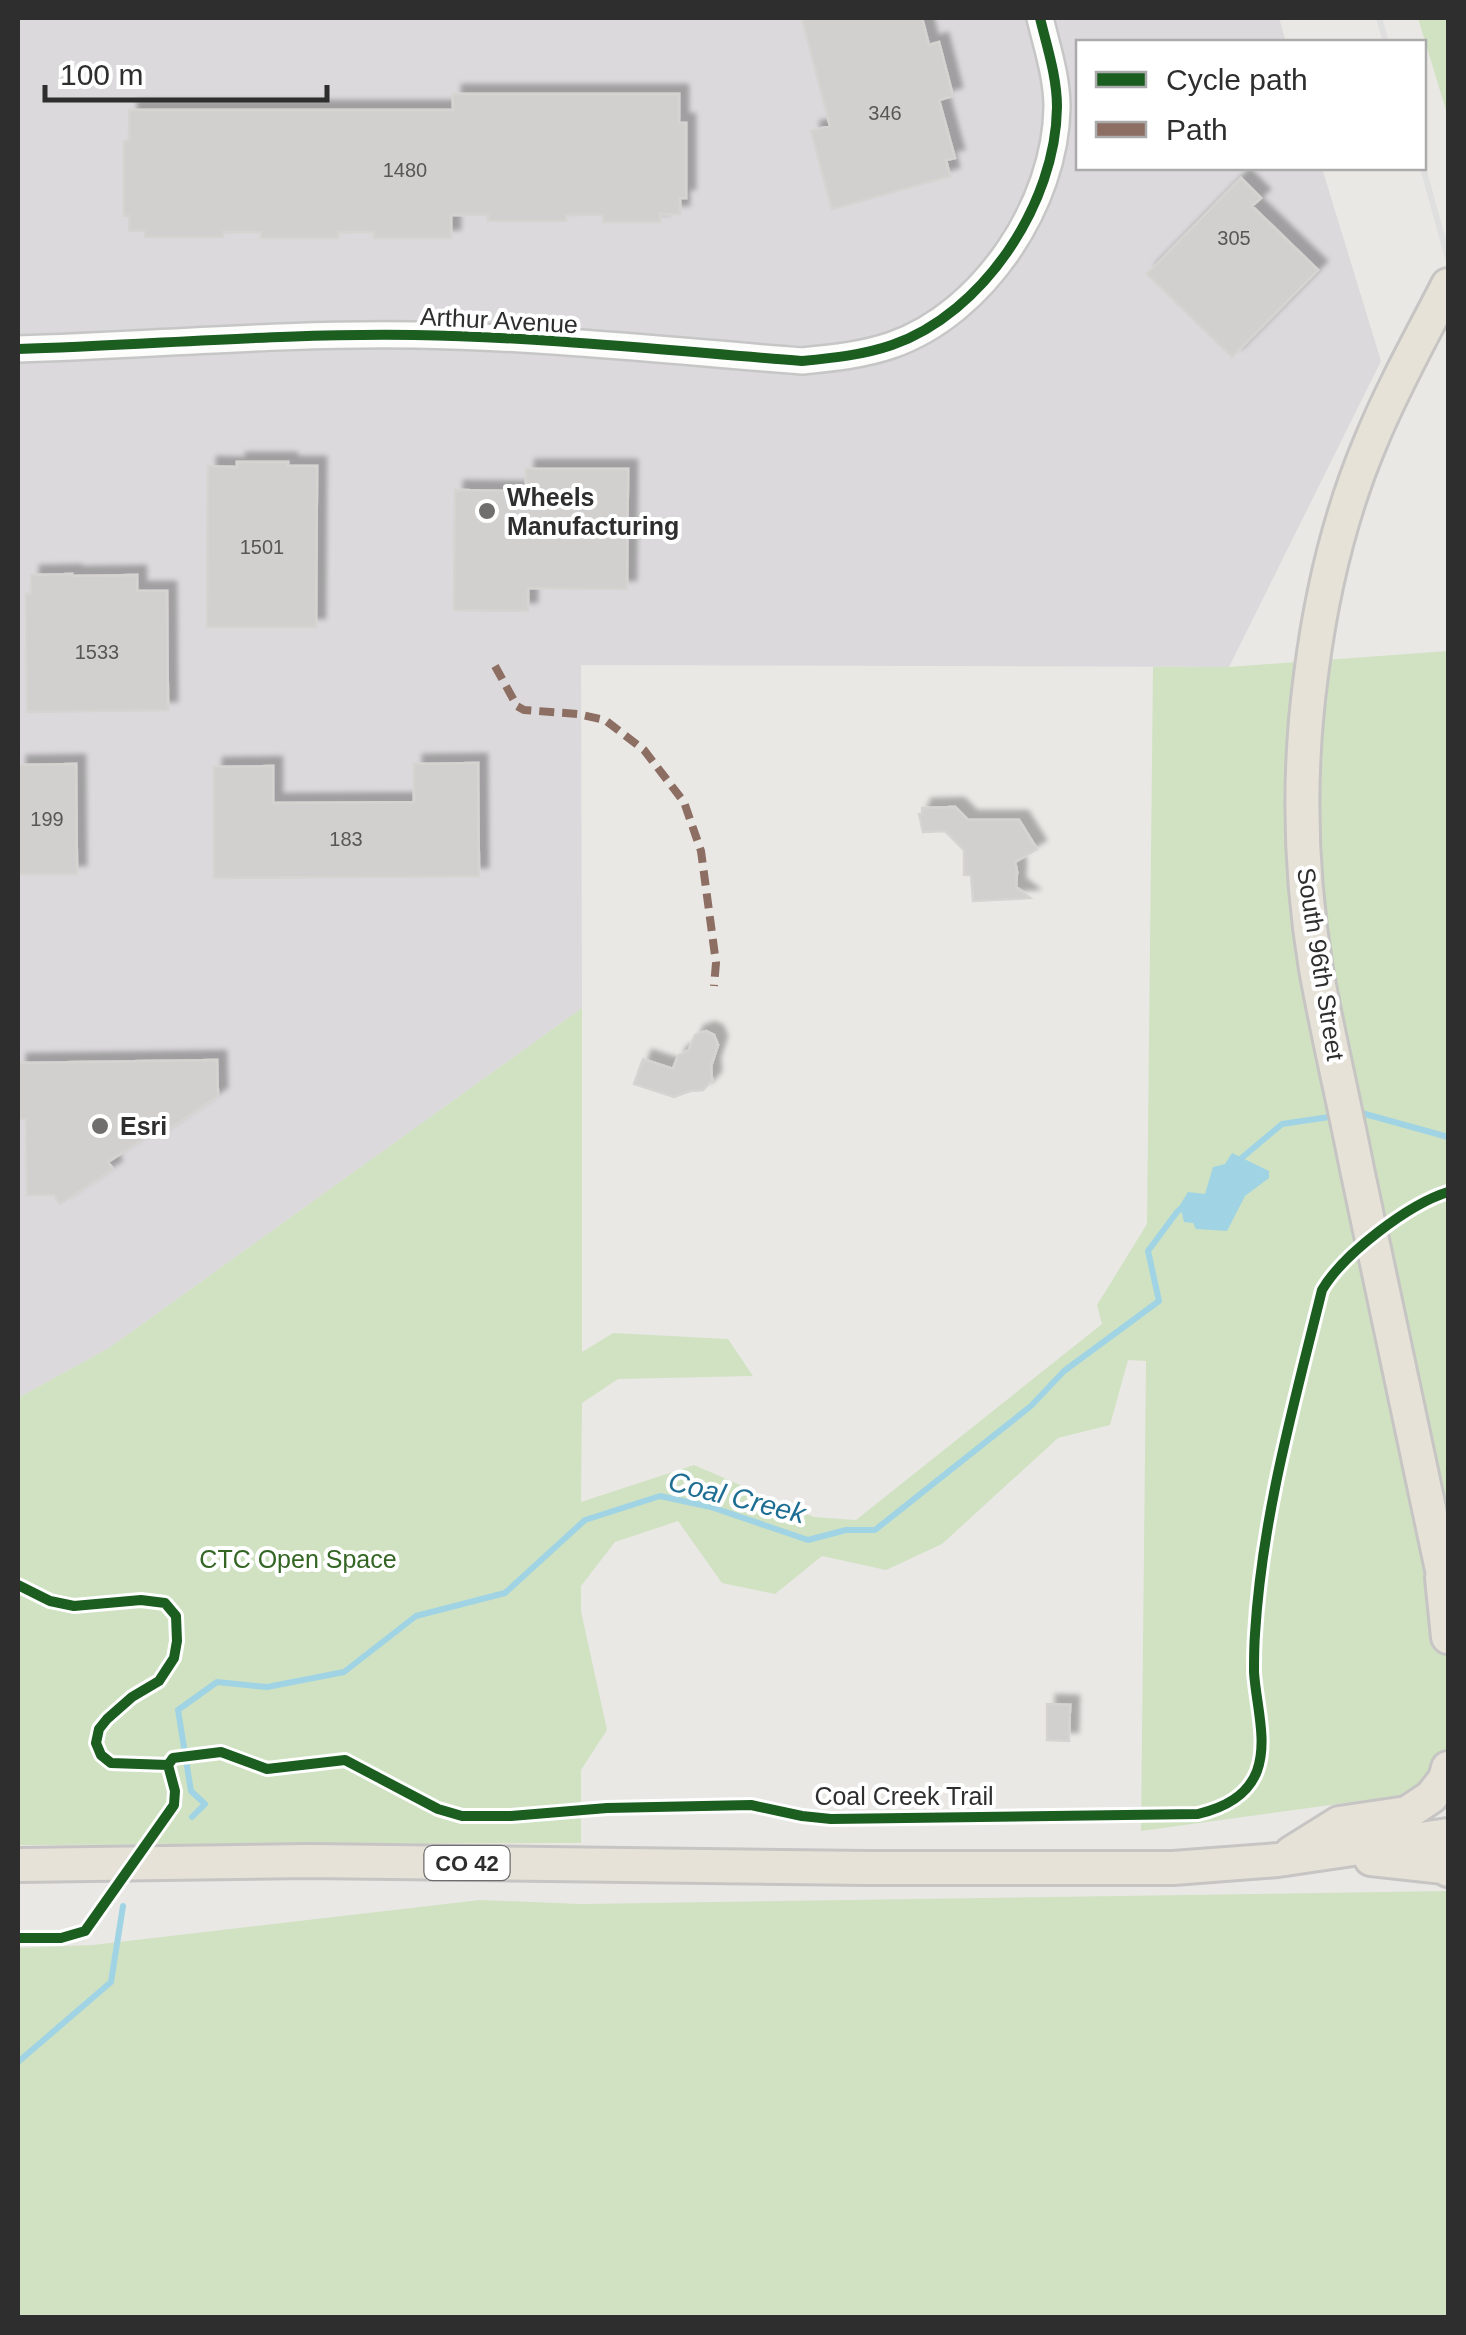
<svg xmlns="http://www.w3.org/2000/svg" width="1466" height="2335" font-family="Arial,sans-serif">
<defs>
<filter id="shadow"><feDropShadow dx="9" dy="-9" stdDeviation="2.5" flood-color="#0004"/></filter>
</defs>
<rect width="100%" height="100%" fill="#eae8e5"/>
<path fill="#dbd9db" d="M18,18h1261l7,24h-208v126h244l59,193 -152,306 -648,-2 1,343 -473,340 -91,50z"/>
<path fill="#d0e2c2" d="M1418,18h30v99z
M1448,651v1138l-307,42 5,-470 -18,-1 -18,65 -52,13 -116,106 -56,26 -64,-14 -47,38 -53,-11 -44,-62 -63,21 -34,44v25l26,119 -26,40v73l-563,2v-447l91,-50 473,-340v344l31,-19 115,6 25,37 -135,3 -36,24 -1,99 113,-37 120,52 42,3 246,-196 -5,-19 50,-81 6,-557h76z
M1447,1891l1,10v416h-1430v-369l75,-3 387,-45 101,4z"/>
<path fill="#a0d4e4" d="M1232,1153l37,18v7l-24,18 -18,35 -31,-2 -3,-6 -9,-1 -4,-17 8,-13 17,2 8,-27 12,-3z"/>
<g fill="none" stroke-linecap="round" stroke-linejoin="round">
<path stroke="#a0d4e4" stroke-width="6" d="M1358,1112l90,25
M1238,1161l44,-37 54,-8
M192,1817l13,-13 -14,-13 -13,-81 39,-28 50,5 77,-15 72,-56 89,-23 80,-73 75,-24 51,11 97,33 38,-10h29l156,-124 33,-35 95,-70 -11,-50 29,-39 9,-8
M18,2062l93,-80 12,-76"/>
</g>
<path fill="#d2d0ce" stroke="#d5d4d1" stroke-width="2.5" filter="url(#shadow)" d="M802,18h120l7,27 10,-3 14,54 -14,4 16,58 -9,2 4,16 -118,33 -21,-78 19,-5z
M453,94h226v29h7v75h-6v16h-20v8h-57v-7h-37v6h-78v-6h-37v23h-77v-6h-36v6h-77v-6h-38v5h-78v-6h-16v-15h-5v-75h5v-31h324z
M1241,178l20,20 -9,8 66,64 -86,87 -85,-83z
M237,462h51v4h29l-1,161h-109l1,-161 29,1z
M526,469h102l-1,120 -99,-1v23l-74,-1 1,-120 71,1z
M72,574v2l65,-1v16h30l1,119 -141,2 -1,-118h5v-19z
M478,763l1,113 -265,2v-111l59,-1v37l141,-1v-38z
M76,764l1,110h-59v-109z
M955,807l13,13h51l18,29 -22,13 2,10 -1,15 14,11 -57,3 -2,-26h-7v-25l-19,-19 -22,1 -4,-18h3v-6z
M706,1031l8,4 4,10 -7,21 1,14 -9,10 -13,1 -16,6 -40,-13 9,-25 30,10 5,-13 11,-6 6,-15z
M217,1060l1,36 -64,43 -3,-5 -43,28 5,7 -53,35 -6,-9h-27l-1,-76h-8v-56z
M1047,1704l23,1 -1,36 -22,-1z"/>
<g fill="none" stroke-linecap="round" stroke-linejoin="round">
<g stroke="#c7c6c7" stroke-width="30">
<path id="minor" d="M18,349c132,-4 264,-16 396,-14 130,2 259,16 388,26 31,-3 61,-6 90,-16 92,-32 164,-142 165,-238 0,-30 -10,-60 -17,-89"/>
</g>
<g stroke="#c6c5c4" stroke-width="38">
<path id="major" d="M1448,285c-26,51 -55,102 -77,156 -31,73 -50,155 -60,234 -13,97 -11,197 5,294 12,67 28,133 41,200 29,143 60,286 91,429
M1442,1578l6,59
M1291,1853l48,-30 68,-10 24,-16 14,-18 3,-11
M1371,1859l73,8 4,3
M18,1865l291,-4 560,7h304l105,-8 170,-25"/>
</g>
<use href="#minor" stroke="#fcfcfb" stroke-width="25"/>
<use href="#major" stroke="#e6e2d7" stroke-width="32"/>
<path stroke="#dfdfe0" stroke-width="6" d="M1379,18l7,24
M1423,168l25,90"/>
<path stroke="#8d6e63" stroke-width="8" stroke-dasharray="15 8" stroke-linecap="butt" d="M495,666l22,40 7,4 54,4 27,6 39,30 40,52 17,49 15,112 -2,23"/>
<g stroke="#fff" stroke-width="16">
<path id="cycleway" d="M18,349c132,-4 264,-16 396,-14 130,2 259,16 388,26 31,-3 61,-6 90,-16 92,-32 164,-142 165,-238 0,-30 -10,-60 -17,-89
M18,1585l32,16 24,5 67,-6 24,3 11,13 1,25 -3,17 -15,23 -27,16 -25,22 -8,10 -3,14 5,12 10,8 57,2
M18,1938h43l24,-7 89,-126 1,-14 -7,-26 5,-7 48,-6 46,17 78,-9 93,49 24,7h49l96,-8 144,-3 51,11 29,3 367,-5c25,-6 49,-17 59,-43 11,-30 -1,-67 -3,-99 0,-12 0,-25 1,-38 7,-117 39,-230 67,-344 21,-36 87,-86 126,-98"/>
</g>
<use href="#cycleway" stroke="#1b5e20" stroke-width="10"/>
</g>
<g fill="#706f6e" stroke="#fff" stroke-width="4">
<circle cx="487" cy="511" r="10"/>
<circle cx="100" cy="1126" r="10"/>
</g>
<g text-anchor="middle" stroke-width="8" stroke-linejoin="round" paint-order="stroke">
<g font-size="20" fill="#585757">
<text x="885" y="120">346</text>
<text x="405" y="177">1480</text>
<text x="1234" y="245">305</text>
<text x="262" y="554">1501</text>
<text x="97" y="659">1533</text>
<text x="47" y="826">199</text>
<text x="346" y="846">183</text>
</g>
<rect fill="#fff" stroke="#6d6d6d" stroke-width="2.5" x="424.5" y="1846" width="85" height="34" rx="8"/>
<g font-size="22" font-weight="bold" fill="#2e2e2e">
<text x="467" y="1871">CO 42</text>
</g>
<g font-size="25" fill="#2e2e2e" stroke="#fff">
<text transform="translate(499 320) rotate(3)" y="9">Arthur Avenue</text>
<text transform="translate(1321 964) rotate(81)" y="9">South 96th Street</text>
<text x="904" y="1805">Coal Creek Trail</text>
</g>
<g font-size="25" font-weight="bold" fill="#2e2e2e" stroke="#fff" text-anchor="start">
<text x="507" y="506">Wheels<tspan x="507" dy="29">Manufacturing</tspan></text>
<text x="120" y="1135">Esri</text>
</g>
<g font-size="25" fill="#336523" stroke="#fff">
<text x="298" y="1568">CTC Open Space</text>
</g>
<g font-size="28" font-style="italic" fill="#1d6e92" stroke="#fff">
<text transform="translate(737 1497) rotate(14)" y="10">Coal Creek</text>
</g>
</g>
<rect width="1466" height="2335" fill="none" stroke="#2e2e2e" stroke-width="40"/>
<rect x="1076" y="40" width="350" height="130" fill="#ffffff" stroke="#ababab" stroke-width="2.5"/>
<rect x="1096" y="72" width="50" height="15" fill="#1b5e20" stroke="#ababab" stroke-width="2.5"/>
<text x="1166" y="90" font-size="30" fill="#2e2e2e">Cycle path</text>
<rect x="1096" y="122" width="50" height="15" fill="#8d6e63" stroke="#ababab" stroke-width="2.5"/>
<text x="1166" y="140" font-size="30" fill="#2e2e2e">Path</text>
<path d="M45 85v15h282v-15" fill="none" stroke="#2e2e2e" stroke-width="5"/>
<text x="60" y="85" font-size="30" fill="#2e2e2e" stroke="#ffffff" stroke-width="8" paint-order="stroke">100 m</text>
</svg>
